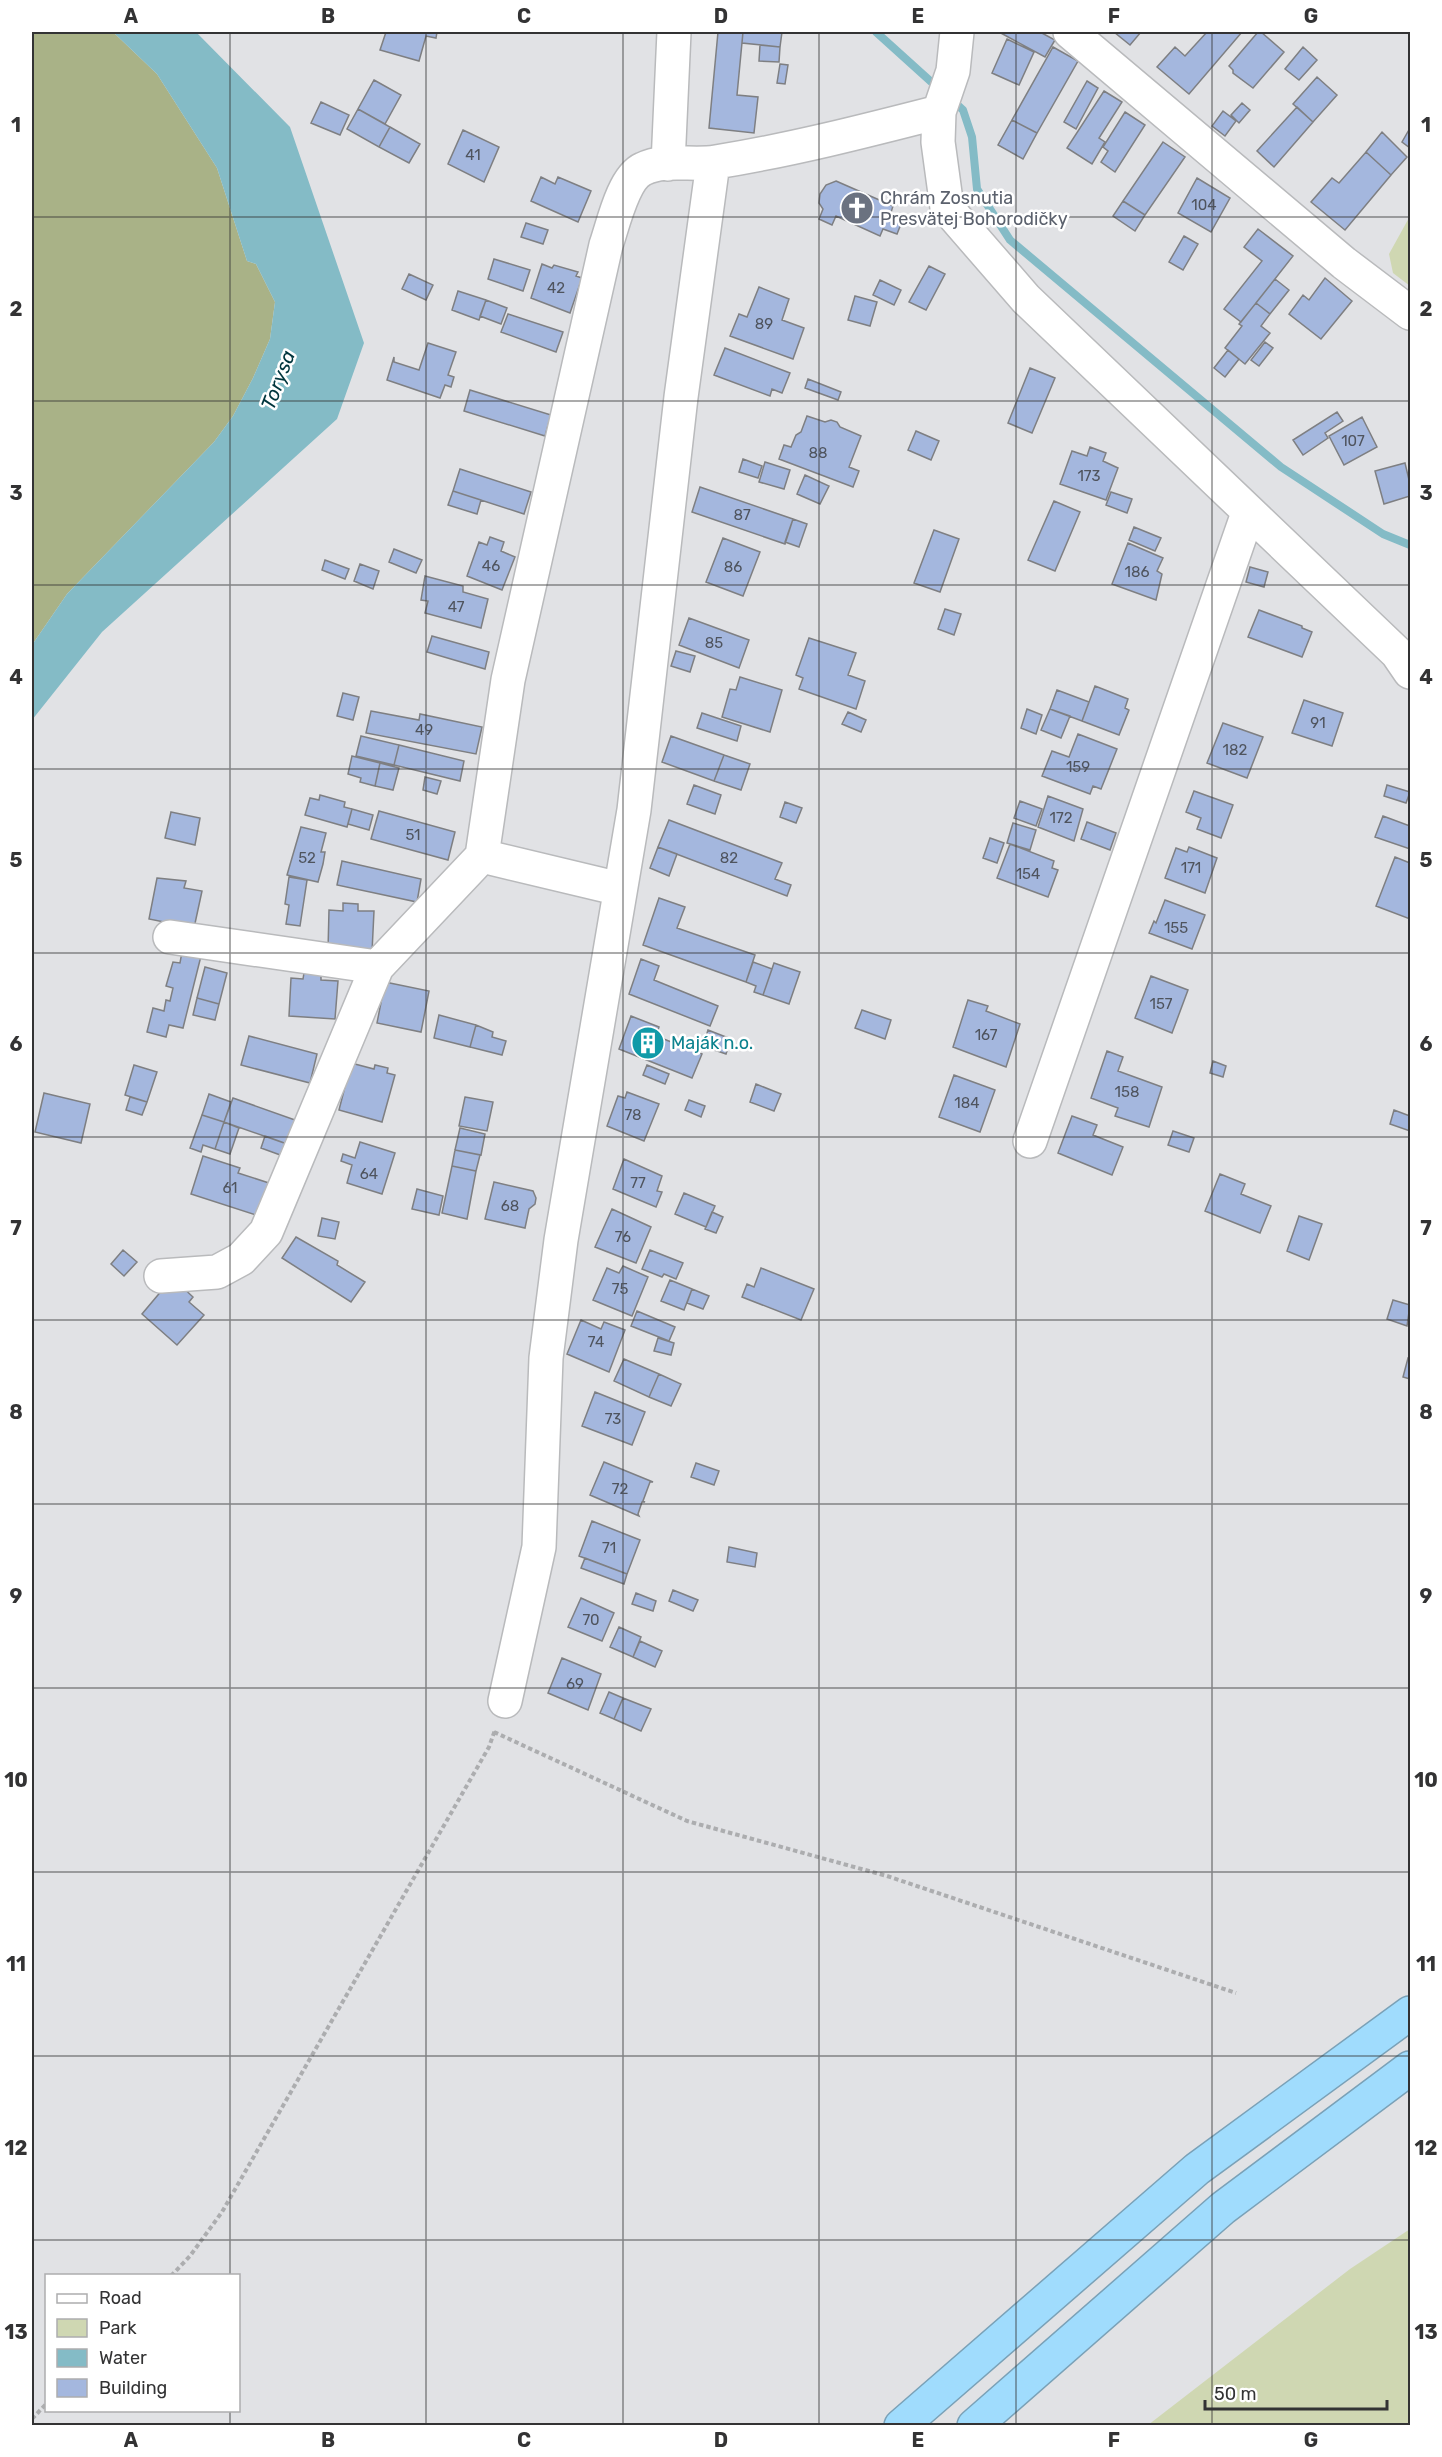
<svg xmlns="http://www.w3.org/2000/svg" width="1442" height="2457" font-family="Rubik,sans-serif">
<rect width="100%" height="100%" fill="#e1e2e5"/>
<path fill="#cfd7b2" d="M1410,216v70l-17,-13 -4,-19z
M1410,2229v196h-262l202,-156z"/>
<path fill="#a9b287" d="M32,32h81l44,42 60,94 30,93 9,3 19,38 -5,37 -17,39 -20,38 -19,26 -147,152 -35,51z"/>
<path fill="#84bbc6" d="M113,32h83l94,95 74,216 -27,76 -235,213 -70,88v-75l35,-51 147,-152 19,-26 20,-38 17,-39 5,-37 -19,-38 -9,-3 -30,-93 -60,-94z"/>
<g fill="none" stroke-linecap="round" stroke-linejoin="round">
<path stroke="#84bbc6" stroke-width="8" d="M876,32l62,56
M952,100l11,10 9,27 5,52 33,51 271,227 102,67 27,11"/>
</g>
<path fill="#a4b7de" stroke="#7e7f82" stroke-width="1.5" d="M386,32h51l-1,6 -10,-2 -7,25 -39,-11z
M718,32h25l-6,63 21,2 -4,36 -45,-5z
M743,32h39l-2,15 -38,-4z
M999,32h41l15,8 -10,17z
M1114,32h27l-11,13z
M1207,32h35l-53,62 -32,-27 18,-20 10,9z
M1258,32h3l23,20 -31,36 -20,-15v-3l-4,-4z
M1007,39l27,13 -15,33 -27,-12z
M760,45l20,2 -1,15 -20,-1z
M1053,47l25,14 -41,72 -25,-13z
M1303,47l14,13 -18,20 -14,-11z
M780,64l8,1 -3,19 -8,-1z
M1317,77l20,18 -24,27 -20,-18z
M374,80l27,15 -16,29 -27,-15z
M1087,81l11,7 -22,41 -12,-7z
M1104,91l18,11 -23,36 6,4 -13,22 -25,-16z
M321,102l28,13 -9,20 -29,-12z
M1242,103l8,7 -11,13 -8,-8z
M1297,107l16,15 -39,45 -17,-16z
M358,109l32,18 -11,20 -32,-18z
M1223,111l13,10 -11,15 -13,-10z
M1125,112l20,13 -30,47 -14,-10 7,-11 -5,-4z
M1012,120l25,13 -14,26 -25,-14z
M390,127l30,17 -11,19 -30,-16z
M1410,128v20l-8,-6z
M463,130l36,17 -15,35 -36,-18z
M1382,132l25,25 -16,18 -25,-23z
M1163,142l22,15 -40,58 -22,-14z
M1366,152l25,23 -46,55 -34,-28 21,-24 7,5z
M541,177l14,7 3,-7 33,14 -13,31 -47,-21z
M1197,178l33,20 -19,34 -33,-19z
M836,181l57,25 -4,13 12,5 -4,10 -14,-5 -3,7 -44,-20 -4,9 -13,-6 4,-10 -4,-6 1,-9 6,-9z
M1123,201l22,14 -10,16 -22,-15z
M526,223l22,7 -5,14 -22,-7z
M1258,229l35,27 -52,66 -17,-13 38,-48 -18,-14z
M1184,236l14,8 -15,26 -14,-8z
M494,259l36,11 -7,21 -35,-12z
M542,264l10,4 2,-3 24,7 -2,4 6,2 -12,35 -39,-15z
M929,266l16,8 -19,36 -17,-8z
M409,274l24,11 -7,15 -24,-11z
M1325,278l27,23 -31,38 -32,-25 14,-19 6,5z
M1275,279l14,11 -19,24 -14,-11z
M880,280l21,10 -7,15 -21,-10z
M759,287l30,12 -7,21 22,8 -11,31 -63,-23 9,-22 8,3z
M458,291l28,9 -7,20 -27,-10z
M855,296l22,6 -7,24 -22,-6z
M486,300l21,8 -6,16 -21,-8z
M1256,303l14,11 -9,12 9,7 -25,31 -20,-16 17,-22 -3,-2z
M508,314l55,18 -7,20 -55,-20z
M1265,342l8,6 -14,18 -8,-6z
M428,343l28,9 -8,23 6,2 -3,10 -6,-2 -5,13 -53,-18 7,-23v5l25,8z
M725,348l65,25 -8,20 -10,-4 -2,7 -56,-21z
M1228,350l11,9 -14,18 -11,-9z
M1030,368l25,10 -23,55 -24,-10z
M808,379l33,13 -3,8 -33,-12z
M470,390l81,25 -6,21 -81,-25z
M1337,412l6,9 -18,12 3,5 -25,17 -10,-15z
M807,416l18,6 6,-2 6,2 3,5 21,9 -12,31 10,4 -6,16 -74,-28 5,-14 7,2 5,-12 5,-3z
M1362,417l15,30 -33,18 -15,-29z
M916,431l23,10 -8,19 -23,-10z
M1090,447l16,6 -3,8 15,7 -12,32 -46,-16 12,-33 15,5z
M743,459l19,7 -4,12 -19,-6z
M765,462l25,8 -6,19 -25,-7z
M1405,463l5,21v12l-26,8 -9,-33z
M460,469l71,23 -7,22 -71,-23z
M805,475l24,11 -9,18 -23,-10z
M700,487l93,32 -8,25 -93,-32z
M453,491l28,9 -4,14 -29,-9z
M1111,492l21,7 -5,14 -21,-8z
M1054,501l26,11 -25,59 -27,-11z
M793,519l14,5 -8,23 -14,-5z
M1134,527l27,11 -6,13 -26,-11z
M934,530l25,9 -19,53 -26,-9z
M490,537l14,5 -3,9 14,6 -13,33 -35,-14 12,-34 8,3z
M723,538l37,14 -17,44 -37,-14z
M1128,543l35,15 -6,13 5,3 -6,26 -44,-16z
M394,549l28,11 -6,13 -27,-11z
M325,560l24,9 -4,10 -23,-9z
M360,564l19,7 -6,18 -19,-8z
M1250,567l18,5 -4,15 -18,-5z
M425,576l38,10v6l25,7 -7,29 -56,-15 3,-12 -7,-1z
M945,609l16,5 -7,21 -16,-6z
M1259,610l43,16v2l10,4 -10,25 -54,-20z
M689,618l60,22 -10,28 -60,-23z
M432,636l57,16 -4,17 -58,-17z
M809,638l47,15 -8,22 17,6 -9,28 -57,-20 4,-11 -7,-3z
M676,651l19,5 -5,16 -19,-6z
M740,677l42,13 -12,42 -48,-15 8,-28 6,1z
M1095,686l33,13 -3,9 4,2 -10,25 -37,-14z
M1057,690l32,12 -7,19 -32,-12z
M343,693l16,4 -6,23 -16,-4z
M1304,700l39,13 -11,33 -40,-13z
M1027,709l15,6 -6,19 -15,-6z
M1050,709l20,7 -9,22 -20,-8z
M371,711l48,9 1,-6 62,13 -6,27 -110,-21z
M848,712l18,8 -5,12 -19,-8z
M702,713l39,13 -4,15 -40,-13z
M1223,723l40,14 -16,41 -40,-15z
M1078,734l39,15 -16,40 -8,-3 -3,8 -48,-18 10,-25 17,6z
M361,736l38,9 -5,20 -38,-9z
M671,736l53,19 -10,26 -52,-19z
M399,745l65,16 -4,20 -66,-16z
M724,755l26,9 -9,26 -27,-9z
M352,756l28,7 -5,23 -15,-4 1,-4 -13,-4z
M380,763l19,5 -6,22 -18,-4z
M425,777l16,4 -4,13 -14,-4z
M694,785l27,10 -6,19 -28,-10z
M1387,785l23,7 -4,11 -22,-7z
M1194,791l39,14 -12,33 -24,-9 4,-11 -15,-6z
M320,795l25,7 -1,5 8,2 -5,18 -42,-12 5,-17 9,2z
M1048,796l35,13 -9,32 -36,-14z
M1020,801l22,8 -6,17 -22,-8z
M785,802l17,6 -6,15 -16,-6z
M352,809l21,6 -4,15 -21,-6z
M379,811l76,21 -7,28 -77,-21z
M171,812l29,6 -5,27 -30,-7z
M1383,816l27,10v23l-35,-12z
M669,820l113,43 -7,16 16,6 -4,11 -129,-49z
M1087,822l29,11 -6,17 -29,-11z
M1013,823l23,7 -6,20 -23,-7z
M301,827l25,6 -5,19h4l-2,12 -5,18 -31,-7z
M990,838l14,5 -7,20 -14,-5z
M1010,844l44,17 -2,7 6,2 -10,27 -51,-19z
M658,847l19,7 -8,22 -19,-8z
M1189,847l28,11 -12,35 -40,-15 11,-30 11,4z
M1395,857l15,6v56l-34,-13z
M342,861l79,18 -4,23 -80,-17z
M289,877l18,3 -7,46 -14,-2 3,-19 -4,-1z
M157,878l29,3 -2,7 18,3 -8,37 -45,-9z
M659,898l26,9 -8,21 78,27 -9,27 -103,-37z
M1165,900l40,15 -13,34 -43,-16 5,-12 2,2z
M343,903l15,1v7h16l-2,41 -44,-2 1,-40 14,1z
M182,952l19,4 -18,72 -14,-3 -3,12 -19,-5 6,-24 11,3 2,-11 4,1 3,-13 -7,-2 7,-24 7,1z
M641,959l18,7 -5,14 64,26 -8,20 -81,-32z
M753,962l19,7 -9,26 -9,-3 2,-6 -10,-4z
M774,963l26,9 -11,32 -26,-9z
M205,967l22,6 -8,31 -22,-6z
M304,973l17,1v6l17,1 -3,38 -46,-3 2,-38 12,1z
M1151,976l37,14 -16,43 -37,-15z
M385,982l44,9 -8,41 -44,-9z
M197,998l22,6 -4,16 -22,-5z
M968,1000l20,6 -2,5 34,13 -14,43 -53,-20z
M862,1010l29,10 -6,19 -30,-11z
M439,1015l37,10 -6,22 -36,-9z
M631,1016l28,11 -3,9 46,18 -10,24 -73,-29z
M476,1025l17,7 -1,5 14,4 -4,14 -32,-8z
M708,1030l23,9 -5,15 -23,-8z
M249,1036l68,18 -7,29 -69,-18z
M1107,1051l16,6 -5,14 44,16 -13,40 -34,-11 3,-8 -27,-10z
M1213,1061l13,5 -3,11 -13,-4z
M351,1063l23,6 1,-4 13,3 -1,5 8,2 -13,47 -43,-12z
M134,1065l23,7 -10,30 -22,-7z
M647,1065l22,9 -4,10 -22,-9z
M954,1075l41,15 -15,42 -41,-15z
M756,1084l25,10 -7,17 -24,-9z
M627,1092l32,12 -15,37 -37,-15 11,-30 7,2z
M44,1093l46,11 -9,39 -46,-11z
M209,1094l22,8 -7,20 -22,-7z
M130,1097l17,5 -5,13 -16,-5z
M465,1097l28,5 -6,29 -28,-5z
M233,1098l62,22 -8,24 -63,-22z
M689,1100l16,6 -4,11 -16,-7z
M1394,1110l16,6v15l-20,-7z
M202,1115l22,7 -9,27 -12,-4 -2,7 -11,-4z
M1072,1116l25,9 -4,10 30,12 -11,28 -54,-22z
M224,1122l15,6 -9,26 -15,-5z
M460,1128l25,6 -4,21 -26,-5z
M1173,1131l21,7 -5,14 -21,-7z
M265,1136l22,8 -4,12 -22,-8z
M360,1142l35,11 -13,41 -35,-11 5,-18 -11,-4 2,-7 12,4z
M455,1150l25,5 -4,16 -24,-5z
M203,1156l37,12 -2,5 31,10 -10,33 -68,-22z
M624,1159l38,17 -5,15 5,1 -6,15 -43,-18z
M452,1166l24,5 -9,48 -25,-6z
M1220,1174l25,10 -4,10 30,12 -11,27 -55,-22z
M494,1182l39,9 3,7 -1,6 -6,5 -4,19 -40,-9z
M417,1189l26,7 -4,19 -27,-6z
M684,1193l31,13 -9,21 -31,-13z
M612,1209l39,18 -15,36 -41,-16z
M712,1212l11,5 -7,16 -11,-4z
M1299,1216l23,8 -13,36 -22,-9z
M322,1218l17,4 -4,17 -17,-3z
M296,1237l42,24 -1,4 28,17 -14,20 -69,-44z
M123,1250l14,12 -13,14 -13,-12z
M650,1250l33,13 -7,16 -12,-5 -2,3 -20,-8z
M623,1266l25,11 -16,39 -39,-16 14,-32 12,5z
M761,1268l53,21 -13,31 -59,-23 5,-13 7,3z
M670,1280l22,9 -8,21 -23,-9z
M168,1283l11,1 14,13 -4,5 15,13 -27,30 -35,-31z
M692,1289l17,7 -6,13 -16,-6z
M1393,1300l17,5 -3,21 -20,-7z
M637,1311l38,16 -6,14 -38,-15z
M581,1320l20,9 3,-7 21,8 -16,42 -42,-18z
M658,1338l16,5 -3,12 -17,-4z
M1408,1358l2,1v20l-7,-2z
M624,1359l35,15 -10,23 -35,-16z
M659,1374l22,10 -10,22 -22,-9z
M595,1392l50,20 -13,33 -50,-19z
M604,1462l49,20h-3l-7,19 2,1h-3l-4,12 1,2 -49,-21z
M696,1463l23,8 -5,14 -23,-8z
M592,1521l48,19 -13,34 -48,-18z
M729,1547l28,6 -2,14 -28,-5z
M585,1558l42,16 -3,10 -43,-16z
M673,1590l25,10 -5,11 -24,-10z
M636,1593l20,8 -3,10 -21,-7z
M581,1598l33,15 -12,28 -34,-14z
M619,1627l22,10 -8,20 -23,-10z
M640,1641l22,10 -7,16 -22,-10z
M562,1658l39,16 -13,36 -40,-17z
M609,1692l14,6 -9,21 -14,-6z
M623,1698l28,11 -10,22 -27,-12z"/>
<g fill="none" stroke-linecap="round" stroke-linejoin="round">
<g stroke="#b9babc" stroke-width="36">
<path id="minor" d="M957,32l-4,39 -14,41 -1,30 9,66 79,91 371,354 13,19
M1070,32l274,231 66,50
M668,164l6,-132
M482,856l138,33
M170,937l207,30
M1030,1141l218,-628
M161,1276l56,-4 24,-13 25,-27 111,-265 105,-111 26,-176 98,-435c7,-20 17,-67 37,-76 22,-11 50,-3 73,-7 75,-12 149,-31 223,-50
M505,1701l34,-154 7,-189 15,-118 73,-430 47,-413 32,-234"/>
</g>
<g stroke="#7aa1b7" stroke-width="36">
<path id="highway" d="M901,2426l296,-257 213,-156
M974,2426l249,-218 187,-140"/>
</g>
<path stroke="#acadaf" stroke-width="4" stroke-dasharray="4.5 3" stroke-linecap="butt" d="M494,1732l193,89 200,55 349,117
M171,2276l19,-20 32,-44 267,-465 6,-17
M32,2419l14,-15"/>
<use href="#minor" stroke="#fff" stroke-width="33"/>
<use href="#highway" stroke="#a0dcfd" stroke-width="33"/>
</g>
<path fill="none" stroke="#333334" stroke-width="1.5" stroke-opacity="0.55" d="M230,32v2244M426,32v2394M623,32v2394M819,32v2394M1016,32v2394M1212,32v2394M32,217h1378M32,401h1378M32,585h1378M32,769h1378M32,953h1378M32,1137h1378M32,1320h1378M32,1504h1378M32,1688h1378M32,1872h1378M32,2056h1378M32,2240h1378M230,2410v16"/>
<defs>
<g id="church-disc" transform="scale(1.725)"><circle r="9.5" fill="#6b7280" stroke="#fff"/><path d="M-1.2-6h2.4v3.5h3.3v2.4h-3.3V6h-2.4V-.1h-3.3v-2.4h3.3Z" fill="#fff"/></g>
<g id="building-disc" transform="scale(1.725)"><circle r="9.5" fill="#0f9aa8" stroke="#fff"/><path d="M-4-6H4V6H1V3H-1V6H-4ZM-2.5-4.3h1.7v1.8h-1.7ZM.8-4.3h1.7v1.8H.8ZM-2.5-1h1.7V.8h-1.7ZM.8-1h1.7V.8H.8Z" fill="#fff"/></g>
</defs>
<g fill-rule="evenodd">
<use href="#church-disc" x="857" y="208"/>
<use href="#building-disc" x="648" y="1043"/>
</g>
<g text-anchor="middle" stroke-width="5" stroke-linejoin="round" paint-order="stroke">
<g font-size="15" fill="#4f545e">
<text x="473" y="160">41</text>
<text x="1204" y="210">104</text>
<text x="556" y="293">42</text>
<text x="764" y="329">89</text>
<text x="1353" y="446">107</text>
<text x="818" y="458">88</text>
<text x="1089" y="481">173</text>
<text x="742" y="520">87</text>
<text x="491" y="571">46</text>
<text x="733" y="572">86</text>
<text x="1137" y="577">186</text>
<text x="456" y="612">47</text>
<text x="714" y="648">85</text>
<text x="1318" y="728">91</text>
<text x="424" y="735">49</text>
<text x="1235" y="755">182</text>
<text x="1078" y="772">159</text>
<text x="1061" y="823">172</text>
<text x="413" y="840">51</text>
<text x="307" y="863">52</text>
<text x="729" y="863">82</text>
<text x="1191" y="873">171</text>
<text x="1028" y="879">154</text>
<text x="1176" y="933">155</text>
<text x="1161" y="1009">157</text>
<text x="986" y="1040">167</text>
<text x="1127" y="1097">158</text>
<text x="967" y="1108">184</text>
<text x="633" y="1120">78</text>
<text x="369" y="1179">64</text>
<text x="638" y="1188">77</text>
<text x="230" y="1193">61</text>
<text x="510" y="1211">68</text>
<text x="623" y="1242">76</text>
<text x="620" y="1294">75</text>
<text x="596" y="1347">74</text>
<text x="613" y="1424">73</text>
<text x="620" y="1494">72</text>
<text x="609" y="1553">71</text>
<text x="591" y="1625">70</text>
<text x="575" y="1689">69</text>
</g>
<g font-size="18" fill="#5b616d" stroke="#fff" text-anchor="start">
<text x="880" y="204">Chrám Zosnutia<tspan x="880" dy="21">Presvätej Bohorodičky</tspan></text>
</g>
<g font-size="18" fill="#0d838f" stroke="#fff" text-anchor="start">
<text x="671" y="1049">Maják n.o.</text>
</g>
<g font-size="20" font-style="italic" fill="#00353d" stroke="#fff">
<text transform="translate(278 380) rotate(-69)" y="7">Torysa</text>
</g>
</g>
<rect width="1442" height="2457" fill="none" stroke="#ffffff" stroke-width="66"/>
<rect x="45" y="2274" width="195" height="138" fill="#ffffff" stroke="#adadae" stroke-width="1.5"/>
<rect x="57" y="2294" width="30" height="9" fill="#ffffff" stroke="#adadae" stroke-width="1.5"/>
<text x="99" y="2304" font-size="18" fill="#333334">Road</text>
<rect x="57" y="2319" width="30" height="18" fill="#cfd7b2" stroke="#adadae" stroke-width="1.5"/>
<text x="99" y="2334" font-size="18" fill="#333334">Park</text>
<rect x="57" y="2349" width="30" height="18" fill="#84bbc6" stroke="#adadae" stroke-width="1.5"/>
<text x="99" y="2364" font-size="18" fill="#333334">Water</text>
<rect x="57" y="2379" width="30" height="18" fill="#a4b7de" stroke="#adadae" stroke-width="1.5"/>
<text x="99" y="2394" font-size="18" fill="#333334">Building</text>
<path d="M1205 2400v9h182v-9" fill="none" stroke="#333334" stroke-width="3"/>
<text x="1214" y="2400" font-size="18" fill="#333334" stroke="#ffffff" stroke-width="4.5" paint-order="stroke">50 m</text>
<rect x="33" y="33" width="1376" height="2391" fill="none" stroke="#333334" stroke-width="2"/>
<g font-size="20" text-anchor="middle" font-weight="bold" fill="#333334">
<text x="131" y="23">A</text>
<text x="328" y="23">B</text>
<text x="524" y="23">C</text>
<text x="721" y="23">D</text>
<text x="918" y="23">E</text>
<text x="1114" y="23">F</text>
<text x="1311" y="23">G</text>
<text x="16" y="132">1</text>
<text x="1426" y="132">1</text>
<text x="16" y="316">2</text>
<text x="1426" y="316">2</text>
<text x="16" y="500">3</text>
<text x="1426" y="500">3</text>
<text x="16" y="684">4</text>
<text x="1426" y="684">4</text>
<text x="16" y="867">5</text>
<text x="1426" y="867">5</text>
<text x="16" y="1051">6</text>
<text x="1426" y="1051">6</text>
<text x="16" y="1235">7</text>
<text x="1426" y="1235">7</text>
<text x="16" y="1419">8</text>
<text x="1426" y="1419">8</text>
<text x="16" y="1603">9</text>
<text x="1426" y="1603">9</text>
<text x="16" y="1787">10</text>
<text x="1426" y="1787">10</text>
<text x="16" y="1971">11</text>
<text x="1426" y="1971">11</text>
<text x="16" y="2155">12</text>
<text x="1426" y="2155">12</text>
<text x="16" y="2339">13</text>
<text x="1426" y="2339">13</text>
<text x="131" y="2447">A</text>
<text x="328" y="2447">B</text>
<text x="524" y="2447">C</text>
<text x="721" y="2447">D</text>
<text x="918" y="2447">E</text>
<text x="1114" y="2447">F</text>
<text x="1311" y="2447">G</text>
</g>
</svg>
